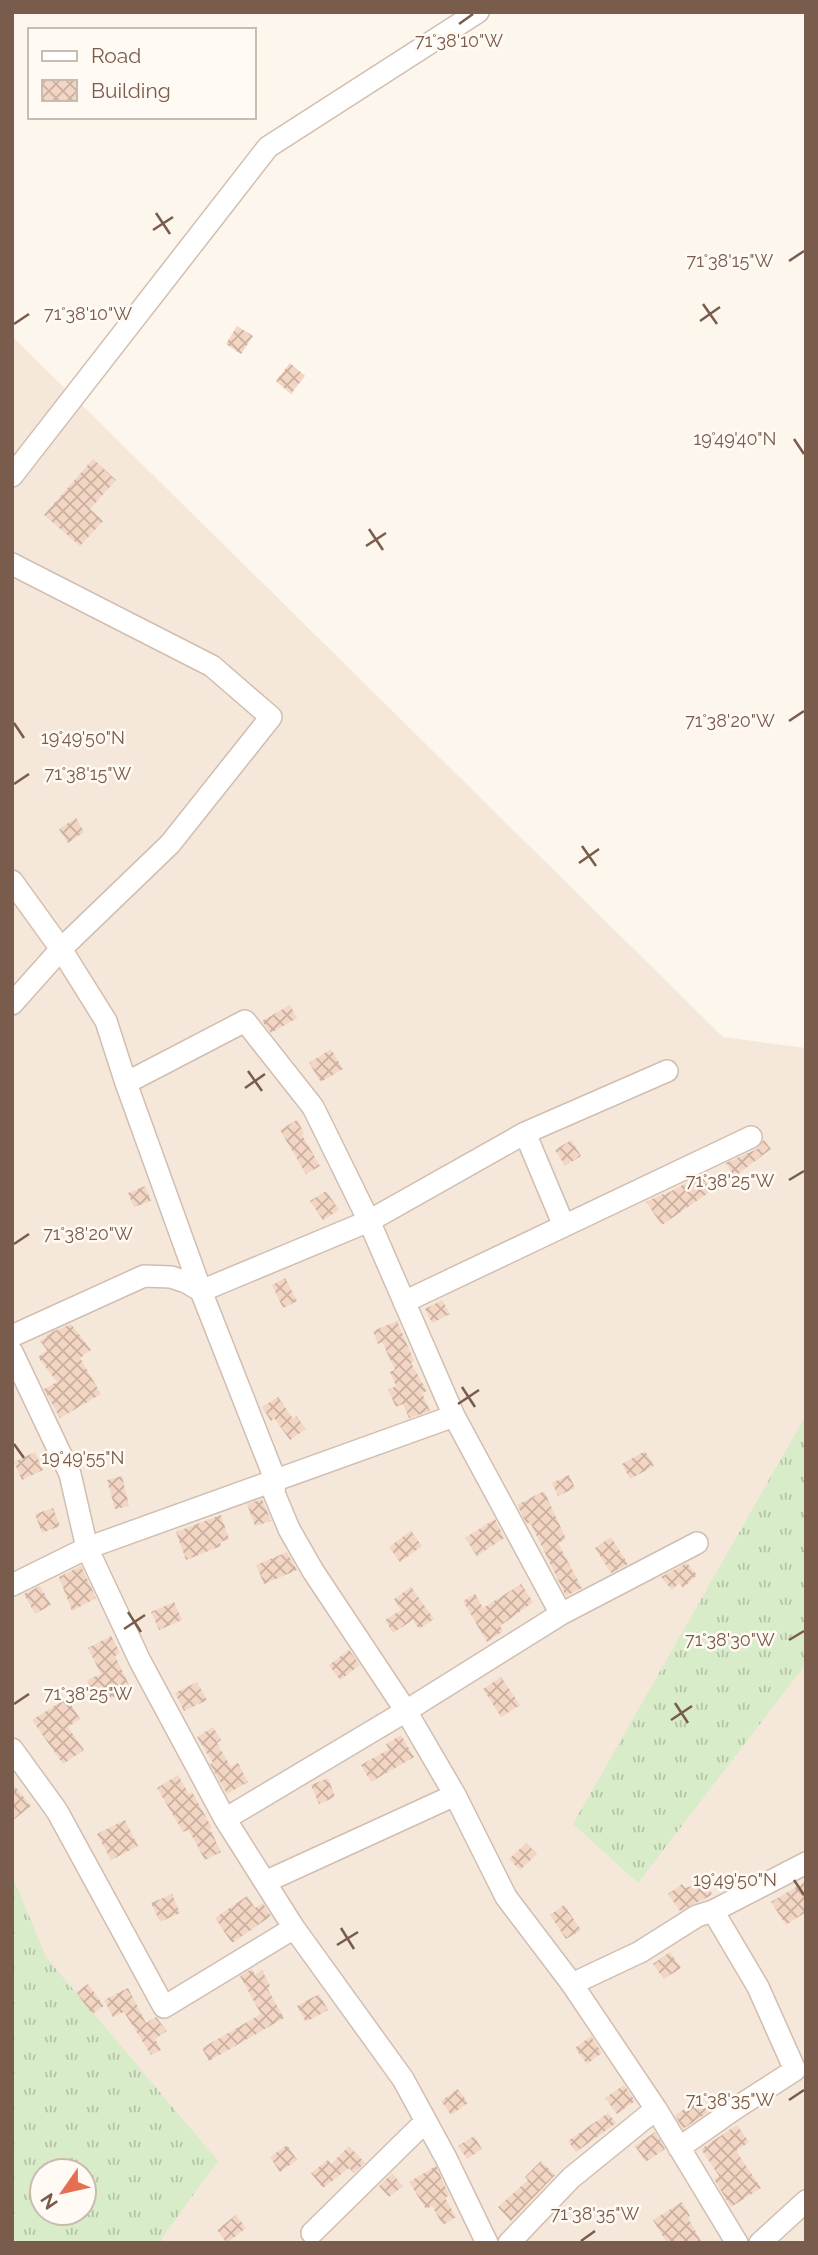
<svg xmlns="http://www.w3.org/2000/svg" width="818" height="2255" font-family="Raleway,sans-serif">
<defs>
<pattern id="grass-tufts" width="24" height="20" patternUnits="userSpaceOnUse" patternTransform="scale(1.75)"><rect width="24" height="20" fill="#d8ecc9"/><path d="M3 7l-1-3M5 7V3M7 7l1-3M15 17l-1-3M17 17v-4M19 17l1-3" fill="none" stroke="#b4c2a5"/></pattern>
<pattern id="building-cross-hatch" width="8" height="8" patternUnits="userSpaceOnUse" patternTransform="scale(1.75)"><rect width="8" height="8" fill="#f3d5c3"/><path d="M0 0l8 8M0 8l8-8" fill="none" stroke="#cab0a1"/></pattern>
</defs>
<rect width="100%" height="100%" fill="#fdf6ec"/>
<path fill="#f5e8da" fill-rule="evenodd" d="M12,336l711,701 83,11v1195h-794zM42,2171h42v42h-42z"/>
<path fill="url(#grass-tufts)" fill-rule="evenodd" d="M806,1415v249l-168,219 -65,-59z
M12,1875l34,82 172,204 -57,78 4,4h-153zM42,2171h42v42h-42z"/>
<path fill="url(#building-cross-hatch)" d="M237,326l16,10 -12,18 -15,-10z
M290,363l15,13 -14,18 -15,-13z
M93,459l23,21 -26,29 13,12 -23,25 -36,-31z
M76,818l8,14 -16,11 -9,-14z
M290,1005l7,13 -26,15 -9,-12z
M331,1049l12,20 -22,13 -12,-19z
M297,1120l7,13 -2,2 18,31 -14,8 -26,-44z
M571,1140l10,16 -16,10 -10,-16z
M764,1140l7,9 -37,28 -8,-14 31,-14z
M701,1175l10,16 -49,34 -16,-23 17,-8 1,1z
M145,1186l6,15 -17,6 -6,-14z
M326,1191l13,19 -16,10 -13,-19z
M285,1278l12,23 -14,7 -11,-23z
M442,1300l8,14 -18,9 -7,-14z
M397,1321l17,40 -3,2 16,28 -5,2 8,18 -21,7 -6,-14 -7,3 -8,-17 8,-4 -6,-14 5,-2 -13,-28 -4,2 -5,-13z
M71,1324l20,26 -11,8 21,36 -41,24 -16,-29 13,-7 -19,-25 9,-7 -7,-9 12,-9z
M278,1397l15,22 3,-3 10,13 -16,11 -16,-22 -3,3 -9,-14z
M645,1451l9,15 -24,13 -8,-15z
M35,1452l8,18 -21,10 -8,-18z
M569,1475l6,13 -17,8 -6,-13z
M122,1476l7,30 -14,3 -8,-29z
M544,1491l22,48 -8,4 24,45 -16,8 -36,-74 -3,2 -10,-19z
M262,1499l9,22 -16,5 -8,-22z
M53,1508l7,18 -18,7 -7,-19z
M221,1515l8,24 -9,3 1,4 -35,14 -10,-28z
M495,1519l9,19 -27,18 -12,-18z
M411,1531l11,15 -22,16 -11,-15z
M611,1537l17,27 -17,9 -16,-25z
M287,1552l10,18 -33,14 -8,-19z
M687,1563l10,12 -14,13 -4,-5 -7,7 -11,-13z
M81,1566l15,32 -24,13 -13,-34z
M521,1584l12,18 -33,24 3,5 -16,11 -24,-41 12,-7 8,14z
M40,1586l11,19 -16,9 -11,-20z
M411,1587l23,32 -15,10 -6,-9 -20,13 -8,-13 16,-10 -7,-11z
M174,1602l8,18 -23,10 -8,-18z
M111,1636l9,17 -5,3 16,33 -33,15 -11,-24 14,-6 -13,-26z
M349,1650l11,15 -20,15 -11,-15z
M501,1677l19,28 -19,12 -18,-28z
M197,1682l10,18 -23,11 -9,-18z
M67,1698l13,21 -12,8 16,23 -21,14 -31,-44z
M213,1727l8,13 -4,3 14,24 7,-4 10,19 -21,12 -17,-30 3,-1 -16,-26z
M401,1735l13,22 -43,25 -10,-17 28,-16 -3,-5z
M178,1775l11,19 3,-2 20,36 -2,1 11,23 -16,8 -12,-22 -5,-8 -5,2 -26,-44z
M328,1778l7,19 -16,7 -8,-19z
M12,1783l19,23 -19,15z
M125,1820l13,26 -27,14 -14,-26z
M526,1843l11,11 -17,16 -11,-11z
M708,1881l4,14 -32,16 -12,-17 14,-10 3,4z
M806,1881v31l-20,13 -15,-23z
M172,1894l8,19 -20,9 -9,-19z
M247,1896l8,12 8,-5 8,13 -39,27 -17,-25z
M564,1905l17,25 -15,9 -16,-24z
M670,1952l11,16 -17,11 -11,-15z
M252,1969l3,6 7,-5 8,16 -3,2 17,30 -75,43 -7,-13 59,-34 -21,-38z
M88,1984l16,22 -12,8 -16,-22z
M128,1988l18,35 10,-6 11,14 -12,8 6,11 -10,5 -27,-43 -11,5 -9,-17z
M319,1994l9,16 -22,12 -9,-16z
M591,2036l11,17 -15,11 -12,-16z
M624,2085l11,16 -18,13 -12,-16z
M458,2089l10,14 -17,12 -10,-14z
M700,2099l8,13 -25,17 -8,-14z
M608,2113l8,10 -40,29 -8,-11z
M737,2125l12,17 -13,9 25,37 -30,19 -17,-28 5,-3 -18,-27z
M655,2132l10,17 -19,13 -11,-16z
M474,2136l8,13 -15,10 -9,-13z
M287,2145l10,15 -17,12 -10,-15z
M349,2146l16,17 -11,10 -5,-5 -26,20 -12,-15 17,-13 3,4z
M541,2161l14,14 -44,46 -13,-14 30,-27 -3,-3z
M436,2166l13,29 -4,3 11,19 -13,8 -11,-19 -6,3 -17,-27z
M392,2173l11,13 -14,11 -10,-11z
M682,2202l8,14 -2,2 14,25h-35l-14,-23z
M236,2215l10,13 -19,15 -10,-13z"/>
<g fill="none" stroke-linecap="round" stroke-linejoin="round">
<g stroke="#d1beb0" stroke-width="24">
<path id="minor" d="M12,476l256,-329 210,-135
M12,564l200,102 59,51 -101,127 -109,105 -49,55
M12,881l49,68 45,72 20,62 75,208 74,188 -1,14 15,36 24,42 93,140 49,84 51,102 66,87 84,125 81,134
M126,1083l119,-62 68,86 56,114 85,195 107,198
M525,1133l39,93
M404,1302l347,-165
M12,1336l132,-60 27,1 15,5 15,9 168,-70 156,-88 142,-62
M12,1352l58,122 17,74 53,113 85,158 69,109 109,151 43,79 41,85
M12,1585l75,-37 367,-132
M12,1749l45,62 107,196 130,-79
M225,1819l181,-108 155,-97 136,-71
M265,1882l190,-87
M572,1984l68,-32 57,-36 16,-5 93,-48
M679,2148l57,-40 59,-38 -37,-83 -45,-76
M312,2233l114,-112
M509,2243l62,-65 85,-69
M760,2243l46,-42"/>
</g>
<use href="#minor" stroke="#fff" stroke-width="21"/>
</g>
<path fill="none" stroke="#7a5c4d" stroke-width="2.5" d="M459,24l14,-10M156,213l14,21M153,230l20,-13M789,261l15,-10M703,304l14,20M700,321l20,-14M14,324l15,-10M794,439l10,15M369,529l14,21M366,546l20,-13M789,721l15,-10M14,723l10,15M14,784l15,-10M582,846l14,20M579,863l20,-14M248,1071l14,20M245,1088l20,-14M789,1180l15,-9M14,1244l15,-10M462,1387l13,20M458,1404l21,-14M14,1444l10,14M128,1612l13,20M124,1629l21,-14M789,1640l15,-9M675,1703l13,20M14,1704l15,-10M671,1720l21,-14M794,1880l10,15M341,1928l13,21M337,1945l21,-13M789,2100l15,-10M581,2241l14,-10"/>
<g font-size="18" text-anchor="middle" fill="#7a5c4d" stroke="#fffaf3" stroke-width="5" stroke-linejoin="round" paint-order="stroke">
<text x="459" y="47">71°38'10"W</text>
<text x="730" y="267">71°38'15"W</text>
<text x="88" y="320">71°38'10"W</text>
<text x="735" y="445">19°49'40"N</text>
<text x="730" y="727">71°38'20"W</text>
<text x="83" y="744">19°49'50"N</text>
<text x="88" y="780">71°38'15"W</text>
<text x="730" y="1187">71°38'25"W</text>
<text x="88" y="1240">71°38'20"W</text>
<text x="83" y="1464">19°49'55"N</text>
<text x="730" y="1646">71°38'30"W</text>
<text x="88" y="1700">71°38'25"W</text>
<text x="735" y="1886">19°49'50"N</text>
<text x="730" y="2106">71°38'35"W</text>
<text x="595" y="2220">71°38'35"W</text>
</g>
<rect width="818" height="2255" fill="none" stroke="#7a5c4d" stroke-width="28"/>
<rect x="28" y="28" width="228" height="91" fill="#fffaf3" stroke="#cabbb1" stroke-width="2"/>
<rect x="42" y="51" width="35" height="10" fill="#ffffff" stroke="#cabbb1" stroke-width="2"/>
<text x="91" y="63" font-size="21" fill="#7a5c4d">Road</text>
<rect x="42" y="80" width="35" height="21" fill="url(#building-cross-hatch)" stroke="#cabbb1" stroke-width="2"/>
<text x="91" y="98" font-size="21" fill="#7a5c4d">Building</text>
<g transform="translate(63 2192) rotate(236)"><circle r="33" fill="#fffaf3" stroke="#cabbb1" stroke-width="2"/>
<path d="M0-5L12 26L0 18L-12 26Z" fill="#e76f51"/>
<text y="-10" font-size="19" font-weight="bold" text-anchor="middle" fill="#7a5c4d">N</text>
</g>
</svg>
